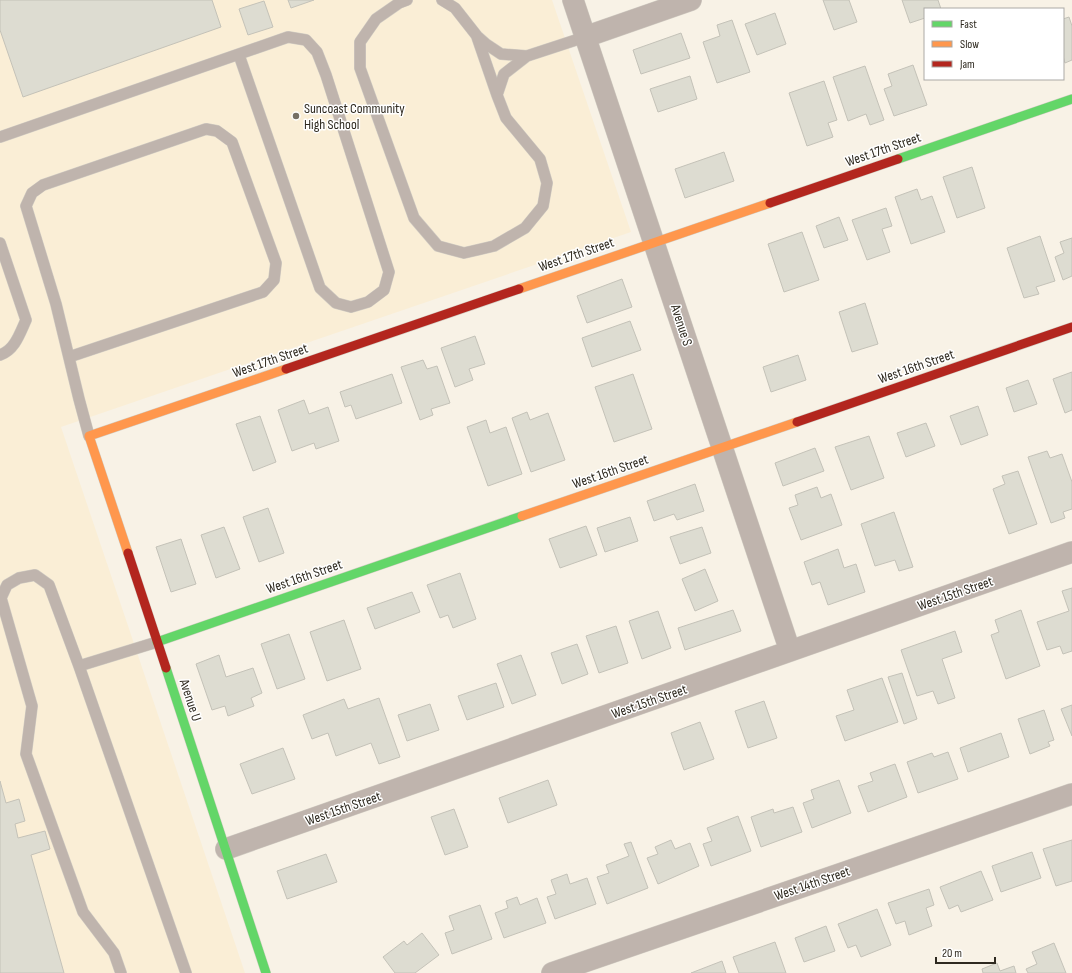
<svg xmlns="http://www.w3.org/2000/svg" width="1072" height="973" font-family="'Sofia Sans Condensed',sans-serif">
<rect width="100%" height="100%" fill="#f8f2e6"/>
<path fill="#faeed6" d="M0,0h552l79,232 -570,195 184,546h-245z"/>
<path fill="#dddcd1" stroke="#c4c2b8" d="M0,0h212l9,27 -198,70 -23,-67z
M288,0h26l-23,8z
M823,0h26l8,22 -23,8z
M902,0h36l3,9h-16v9l-15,5z
M264,1l9,26 -25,8 -9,-26z
M775,13l11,31 -29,11 -12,-31z
M1069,17l3,9v34l-7,3 -2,-7v-37z
M732,20l18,52 -33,11 -14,-41 17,-6 -3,-11z
M681,33l9,25 -49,16 -8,-24z
M913,65l14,40 -33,11 -10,-27 8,-3 -4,-12z
M865,66l19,54 -14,5 -4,-11 -18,7 -15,-44z
M690,76l7,23 -39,13 -8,-23z
M824,81l13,39 -9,3 5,14 -26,9 -18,-53z
M724,152l10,29 -49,17 -10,-29z
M972,167l13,41 -28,10 -14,-41z
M917,189l4,11 11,-4 13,36 -34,12 -16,-47z
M886,208l6,18 -10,3 8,23 -23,8 -15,-40z
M839,217l9,23 -24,8 -8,-22z
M802,232l17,48 -35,12 -16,-48z
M1040,236l15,45 -19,6 3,7 -15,4 -17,-50z
M1072,238v38l-9,4 -8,-23 9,-4 -4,-11z
M622,279l10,28 -45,16 -10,-27z
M865,303l13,41 -26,8 -13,-40z
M630,321l11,29 -49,17 -10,-29z
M475,336l10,28 -16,5 4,11 -18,7 -14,-39z
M798,355l8,25 -35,12 -8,-25z
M423,360l4,9 10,-3 13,37 -19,6 2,6 -13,5 -19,-53z
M1072,372v38l-7,3 -12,-34z
M392,374l10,29 -46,16 -5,-14 -6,2 -5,-15z
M633,374l19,55 -38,13 -19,-55z
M1028,380l9,24 -23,8 -8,-24z
M304,400l5,14 19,-7 11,34 -23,8 -2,-6 -22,8 -14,-41z
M978,406l10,29 -27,10 -11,-29z
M527,412l3,8 18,-7 17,47 -34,12 -19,-54z
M260,416l16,46 -23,9 -17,-47z
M486,420l4,13 16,-6 16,47 -34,12 -21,-59z
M926,423l9,23 -29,11 -9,-24z
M869,436l15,42 -33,12 -16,-43z
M815,448l9,23 -41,15 -8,-23z
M1047,451l3,7 12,-4 10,28v27l-9,3 2,6 -14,5 -23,-66z
M1018,471l19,53 -28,10 -16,-45 12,-5 -3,-8z
M695,484l9,27 -27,9 -3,-6 -20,7 -7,-20z
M817,487l4,11 10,-4 11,31 -41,15 -12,-32 9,-3 -3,-10z
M268,508l16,45 -25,9 -16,-45z
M894,512l19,55 -14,4 -4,-11 -20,6 -14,-42z
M630,517l8,24 -33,11 -8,-24z
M586,526l11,29 -37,13 -11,-29z
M224,527l16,42 -24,9 -15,-43z
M702,527l9,26 -31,11 -10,-27z
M181,539l15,45 -25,8 -15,-45z
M838,549l6,19 12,-4 9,28 -37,13 -8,-23 -8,3 -8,-23z
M705,569l13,32 -23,10 -13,-32z
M460,573l16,46 -23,9 -5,-13 -8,3 -13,-33z
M1072,588v63l-9,3 -3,-8 -13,4 -10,-28 32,-11 -7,-20z
M412,592l8,20 -45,17 -8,-21z
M733,610l8,21 -56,19 -7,-22z
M1021,610l19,56 -34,13 -15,-44 8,-3 -4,-12z
M658,611l13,37 -29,11 -13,-38z
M344,620l17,49 -34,12 -17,-49z
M616,626l12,37 -29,10 -13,-37z
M955,631l7,21 -20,7 13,39 -17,6 -5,-13 -16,5 -16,-46z
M289,634l16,45 -28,10 -16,-45z
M577,644l11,30 -26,10 -11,-31z
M219,655l7,22 27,-9 9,25 -11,5 3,8 -26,10 -3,-10 -13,4 -16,-46z
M521,655l15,40 -24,9 -15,-40z
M902,673l15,46 -13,5 -16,-47z
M882,678l16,44 -53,19 -9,-25 18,-6 -7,-20z
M496,683l8,24 -37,13 -9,-24z
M379,698l21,59 -21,7 -8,-21 -35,13 -8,-23 -16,6 -9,-24 41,-16 4,10z
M764,701l13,37 -29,10 -13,-37z
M430,704l9,26 -32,11 -9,-26z
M1072,705v31l-11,-27z
M1044,710l10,30 -6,2 2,4 -20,8 -12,-35z
M700,722l14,37 -30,11 -13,-37z
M1001,733l8,24 -41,15 -8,-24z
M283,748l12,31 -43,15 -12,-30z
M948,752l10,27 -40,14 -11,-31 25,-9 2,4z
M895,764l12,33 -39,15 -10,-26 15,-5 -3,-8z
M548,780l9,25 -49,18 -9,-25z
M839,780l12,33 -39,15 -9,-25 11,-4 -3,-9z
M0,781l6,22 13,-4 6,22 -10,3 3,14 27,-7 5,18 -19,6 33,118h-64z
M793,807l9,25 -41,15 -10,-30 22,-8 1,4z
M454,809l14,38 -23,8 -14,-38z
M738,816l13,35 -40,15 -8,-22 9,-3 -5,-13z
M671,840l4,9 15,-6 9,23 -41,18 -11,-26 11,-4 -3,-7z
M1072,840v41l-16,5 -13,-37z
M631,842l17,46 -41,16 -10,-27 12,-4 -3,-8 23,-9 -5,-12z
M1032,852l9,26 -40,14 -9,-26z
M326,854l11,28 -50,17 -10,-28z
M981,871l12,29 -32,12 -3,-7 -9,4 -9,-22z
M567,874l3,10 17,-6 9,26 -41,15 -8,-22 9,-3 -5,-14z
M929,889l5,16 -8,3 6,18 -23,9 -4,-14 -9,3 -8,-21z
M517,897l3,8 17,-7 9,25 -42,15 -9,-25 13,-5 -2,-7z
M480,905l12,34 -40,15 -7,-21 9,-3 -5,-14z
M877,909l14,36 -30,12 -5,-12 -8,3 -10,-24z
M826,926l9,25 -31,11 -9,-24z
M422,933l17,22 -24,18h-20l-12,-16 21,-16 3,4z
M775,942l11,31h-47l-6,-16z
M1054,943l12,30h-38l-2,-4 11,-5 -5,-12z
M722,961l4,12h-35z
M997,963l3,8 14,-5 2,7h-33l-1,-4z"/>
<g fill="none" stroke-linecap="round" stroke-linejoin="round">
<g stroke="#d2cdc4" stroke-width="12">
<path id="lane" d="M407,0l-8,3 -23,16 -16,23v26l54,150 24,28 26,7 30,-7 31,-18 18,-22 4,-23 -7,-24 -34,-41 -9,-23 7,-21 23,-18 58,-19
M442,0l13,8 22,28 9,8 15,10 26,2
M477,37l20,58
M0,137l288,-100 18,3 11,12 9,23 63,197 -5,18 -16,12 -17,5 -15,-4 -16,-15 -81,-233
M0,243l26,77c-6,13 -11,30 -26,35
M69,357l194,-65 11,-12 2,-17 -44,-121 -15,-11 -11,-2 -163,56 -11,8 -6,13 30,98 23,95 10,37
M79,666l78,-24
M121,973l-7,-20 -31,-41 -57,-158 6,-48 -31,-108 6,-13 12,-7 16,-3 14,10 30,81 107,307"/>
</g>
<g stroke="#d2cdc4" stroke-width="22">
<path id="street" d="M573,0l217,651
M585,37l106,-37
M226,849l846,-297
M552,973l520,-179"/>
</g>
<g stroke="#d2cdc4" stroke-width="10">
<path id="fast" d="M898,159l174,-60
M157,642l365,-126
M166,668l100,305"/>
</g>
<g stroke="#d2cdc4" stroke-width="10">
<path id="slow" d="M519,289l251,-86
M522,516l275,-94
M128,553l-39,-117 197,-67"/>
</g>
<g stroke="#d2cdc4" stroke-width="10">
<path id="jam" d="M770,203l128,-44
M286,369l233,-80
M797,422l275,-95
M128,553l38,115"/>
</g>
<use href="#lane" stroke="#bfb4ad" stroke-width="11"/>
<use href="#street" stroke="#bfb4ad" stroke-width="21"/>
<use href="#fast" stroke="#63d668" stroke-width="9"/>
<use href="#slow" stroke="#ff974d" stroke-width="9"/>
<use href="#jam" stroke="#b3261e" stroke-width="9"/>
</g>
<circle fill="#756f65" stroke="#fff" stroke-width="1.5" cx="296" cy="116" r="4"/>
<g text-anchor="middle" stroke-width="3" stroke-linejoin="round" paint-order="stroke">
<g font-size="14" fill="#2e291f" stroke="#fff" text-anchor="start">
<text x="304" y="113">Suncoast Community<tspan x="304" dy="16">High School</tspan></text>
</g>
<g font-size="14" fill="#2e291f" stroke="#fff">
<text transform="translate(883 149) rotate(-19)" y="5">West 17th Street</text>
<text transform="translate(576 254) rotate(-19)" y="5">West 17th Street</text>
<text transform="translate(682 325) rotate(72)" y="5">Avenue S</text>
<text transform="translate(270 360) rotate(-19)" y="5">West 17th Street</text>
<text transform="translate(916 366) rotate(-19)" y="5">West 16th Street</text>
<text transform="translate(610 471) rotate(-19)" y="5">West 16th Street</text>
<text transform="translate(304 576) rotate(-19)" y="5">West 16th Street</text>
<text transform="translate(955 593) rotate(-19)" y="5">West 15th Street</text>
<text transform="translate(191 700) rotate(72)" y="5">Avenue U</text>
<text transform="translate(649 701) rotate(-19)" y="5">West 15th Street</text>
<text transform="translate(343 808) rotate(-19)" y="5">West 15th Street</text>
<text transform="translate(812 883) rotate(-19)" y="5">West 14th Street</text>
</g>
</g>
<rect x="924" y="8" width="140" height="72" fill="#ffffff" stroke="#aba9a5"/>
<rect x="932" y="21" width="20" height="6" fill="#63d668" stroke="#aba9a5"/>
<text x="960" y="28" font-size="12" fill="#2e291f">Fast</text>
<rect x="932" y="41" width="20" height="6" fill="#ff974d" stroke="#aba9a5"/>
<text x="960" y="48" font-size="12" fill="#2e291f">Slow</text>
<rect x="932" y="61" width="20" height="6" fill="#b3261e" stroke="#aba9a5"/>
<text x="960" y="68" font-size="12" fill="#2e291f">Jam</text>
<path d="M936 957v6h59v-6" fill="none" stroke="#2e291f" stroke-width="2"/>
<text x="942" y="957" font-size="12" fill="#2e291f" stroke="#ffffff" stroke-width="3" paint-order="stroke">20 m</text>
</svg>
